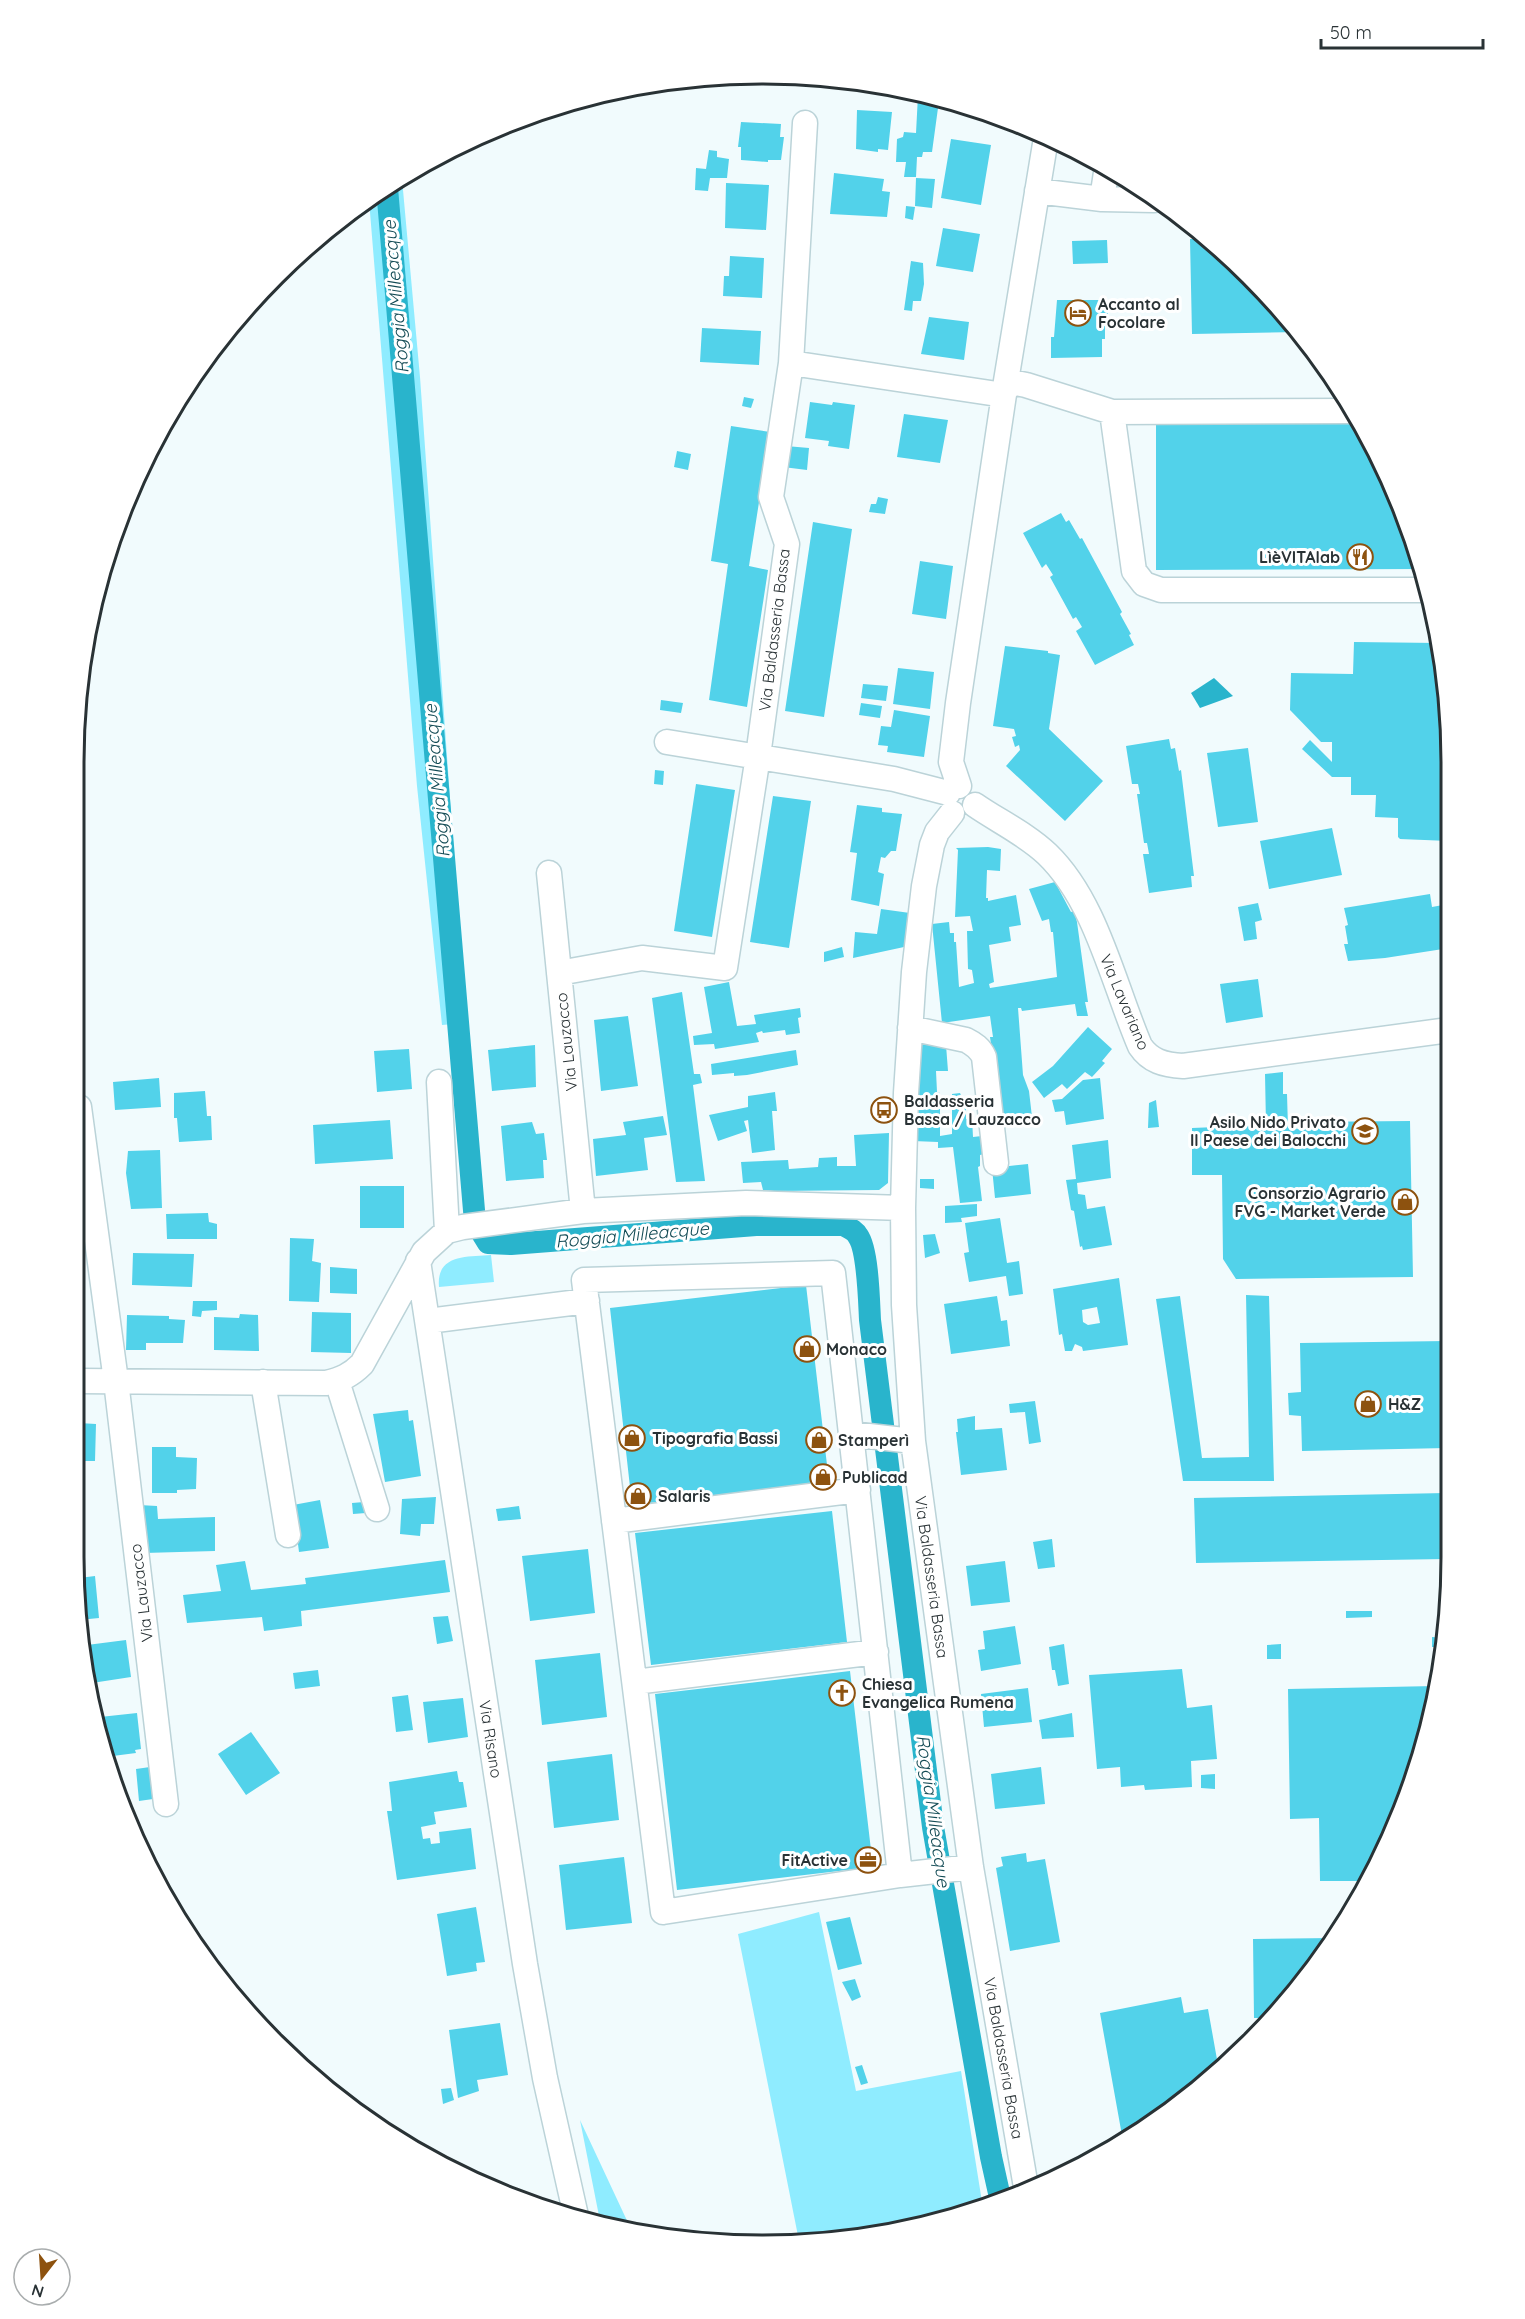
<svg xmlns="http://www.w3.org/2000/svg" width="1525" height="2319" font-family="Quicksand,sans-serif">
<rect width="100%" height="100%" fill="#f1fbfd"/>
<path fill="#8fecff" d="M402,179l18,198 46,646 -24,2 -25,-239 -48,-586z
M491,1255l3,27 -55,5c-3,-33 28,-30 52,-32z
M819,1912l37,179 105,-20 22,137 -42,14 -89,18 -53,1 -61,-307z
M580,2120l50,107 -30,-6z"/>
<path fill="#29b4cc" d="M1214,678l19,18 -33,12 -9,-15z"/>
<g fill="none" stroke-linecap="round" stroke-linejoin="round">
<path stroke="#29b4cc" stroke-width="22" d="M387,188l88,1034 13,21 23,1 245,-19h87c6,3 12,5 15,11 10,14 11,65 12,84l63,507 58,330 10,45"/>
</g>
<path fill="#52d2ea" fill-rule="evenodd" d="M774,77l34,1v8l-34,-2z
M918,95l16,3 -1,8 5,2 -6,44h-9l-1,5h-5l-1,20h-12l2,-15h-10l1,-23 6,-2 1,-5 12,1z
M956,104l28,6 17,8v2l-35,-5 1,-6 -11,-3z
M857,110l35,2 -4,38 -10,-1v3l-22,-3z
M741,122l40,2 -1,13h4l-3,23h-13v2l-27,-2v-13h-3z
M951,139l40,6 -10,60 -40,-7z
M709,150l8,1v6l12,2 -2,19h-17l-2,13 -13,-1 1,-22 10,1z
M834,173l50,6 -2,12 8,1 -3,25 -57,-3z
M916,178l19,1 -3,29 -17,-2z
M726,183l43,2 -3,45 -41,-2z
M906,206l9,1 -2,13 -8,-2z
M943,228l37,6 -7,38 -37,-6z
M1190,239h19l8,5 82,88 -107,2z
M1107,240l1,23 -35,1 -1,-23z
M730,256l34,2 -2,40 -39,-2 1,-20h5z
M911,261l12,2 1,21 -3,17h-8l-1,10 -8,-1z
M1057,300h51v20h-3v19h-3v18l-51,1v-21h3z
M929,317l40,5 -5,38 -43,-6z
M702,328l59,3 -2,34 -59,-3z
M744,397l10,2 -3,9 -9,-2z
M810,402l22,3 1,-3 22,3 -6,44 -21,-3 1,-5 -24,-3z
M904,414l44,6 -8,43 -43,-6z
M1358,422l23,36 41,111 -266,1v-147z
M731,426l39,6 -21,134 19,4 -21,137 -38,-7 19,-136 -17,-3z
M786,446l23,2 -2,22 -24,-3z
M677,451l14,3 -3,16 -14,-3z
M878,497l10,2 -3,15 -16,-2 2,-8h5z
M1061,513l5,9 3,-2 11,19 2,-1 40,74 -2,2 11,20 -2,1 5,10 -39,20 -19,-34 6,-4 -6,-10 -3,2 -23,-42 3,-2 -7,-11 -4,4 -19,-35z
M813,522l39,7 -28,188 -39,-6z
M920,561l33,5 -7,53 -34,-5z
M1354,642l84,1 12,75 -1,123 -49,-2 -2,-2v-19l-23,-1 1,-22h-25v-18h-19l-30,-28 8,-9 22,22v-20h-11l-31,-32 1,-37 62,1z
M1005,646l43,5v2l12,2 -11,74 54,52 -38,40 -59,-55 14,-16 -1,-5 -4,2 -3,-10 4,-1 -2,-7 -21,-3z
M898,668l36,4 -4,37 -37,-5z
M863,684l25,2 -2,15 -25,-3z
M661,700l22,3 -2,10 -21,-3z
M861,703l21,3 -2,12 -21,-3z
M894,710l36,6 -6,41 -37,-5 1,-6 -10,-1 3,-19 10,1z
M1169,739l2,10 4,-1 4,23 2,-1 13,106h-3l1,11 -43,6 -6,-39h6l-2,-11h-3l-7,-49h3l-2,-10h-6l-6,-38z
M1248,748l10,74 -40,5 -11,-74z
M655,770l9,1 -1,14 -9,-1z
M696,784l39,6 -23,147 -38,-6z
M773,796l38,5 -22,147 -39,-6z
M857,805l25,3v4l20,2 -6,37h-5l-6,7 -4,-1 -3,15 6,2 -5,32 -28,-6 6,-47 -7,-1z
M1332,828l10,47 -73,14 -9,-48z
M988,847l13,2 -1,22 -13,-1 -1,28h2v3l28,-6 5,30 -12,2 2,14 -22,4 5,37 -5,2 1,4 67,-11 -4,-45h-2l-2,-13 -7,2 -13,-32 26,-7 16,30 3,-1 3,11 11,80h-3l3,14h-11l-2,-12 -53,7 -1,-3h-3l5,67 6,16 3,26 -30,3 -12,-83h3l-3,-21 -48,7 -10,-99 17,-2 1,11h4v9h2l3,45 15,-4 -2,-13 -4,-1 -1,-38h6l-3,-15 -15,1 3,-67 -2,-2z
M1430,894l2,13 11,-2 1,13 5,-1v59l-6,-27 -58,9 -37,3 -4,-17h4l-3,-18 3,-1 -4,-17z
M1258,903l4,17 -7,2 2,17 -13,2 -6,-34z
M881,909l29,4 -6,34 -51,11 2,-26 22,2z
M842,947l2,10 -20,5v-10z
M1258,979l5,38 -37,6 -6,-39z
M729,982l8,44 19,-2 -2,-9 46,-7 1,9 -3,1 2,15 -14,2 -1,-5 -22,3 -1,-2 -6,2 3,9 -44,7 -1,-5 -20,1 -1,-9 19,-3 -8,-46z
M682,992l12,82h6l2,9 -9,2 12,96 -29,1 -24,-184z
M628,1016l10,70 -37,5 -7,-71z
M1088,1027l24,22 -10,12 3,2 -13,14 -7,-5 -18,17 -5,-5 -18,14 -12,-16 21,-16z
M535,1045l1,42 -44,4 -4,-41z
M918,1045h28l2,26h-12l1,21 3,1v43l12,-2v-40l8,-1 2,5h9l1,8h-6v13l6,-1 1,19 9,-1 2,18 -4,1v11l-2,1 4,34 -22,2 -7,-56 -15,1v-6l-25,-1z
M409,1049l3,40 -35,3 -3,-41z
M796,1050l2,15 -51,10 -13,1v-3l-22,2 -1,-11z
M1283,1072v22h4l1,34 12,1v-7l110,-1 3,156 -177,2 -13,-20 -1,-84h-30v-47l74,-3 -1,-51z
M159,1078l2,29 -46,3 -2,-28z
M1100,1078l4,41 -38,6 -2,-14 -9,1 -3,-12 10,-1 21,-19z
M205,1091l2,25h4l1,24 -33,2 -2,-24h-3v-25z
M775,1092l2,19h-5l3,39 -23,3 -4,-33 -4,1 3,10 -29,10 -9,-26 39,-8v-11z
M1156,1100l3,27 -11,1 1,-25z
M663,1116l4,19 -23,3 4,32 -52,6 -3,-37 33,-4 -3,-13z
M390,1120l3,39 -78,5 -2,-39z
M532,1122l4,12 8,-1 3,27h-4l1,18 -38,3 -5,-55z
M889,1133l-1,50 -9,7 -105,1 -11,-1 -2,-8 -18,1 -2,-21 47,-2 1,9 29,-2 1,-9 18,-1v9h19l-2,-31z
M1108,1140l3,38 -34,5 1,11 7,1 2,14 18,-3 7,39 -29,5 -1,-4 -2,1 -6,-36 -3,-1 -5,-30 10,-1 -4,-34z
M160,1150l2,58 -31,1 -5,-36 2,-22z
M1028,1164l3,30 -36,4 -3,-30z
M920,1179h14v10l-14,-1z
M360,1186h44v42h-44z
M977,1204v12l-16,2 1,4 -17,1v-17z
M208,1213l1,9 8,2v15h-50l-1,-25z
M1000,1218l7,45 12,-2 4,33 -14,2 -3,-20 -37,6 -5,-29 5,-1 -4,-29z
M935,1234l5,19 -15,5 -2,-23z
M290,1238l24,1 -2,22 9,2 -2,39 -30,-1z
M133,1253l61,1 -2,33 -60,-2z
M330,1267l27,2v25l-27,-1z
M1119,1278l9,67 -45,6 -1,-4 -7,-3 -3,7h-7l-3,-17 -3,1 -6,-46zM1097,1307l3,16 -12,2 -5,-3 -1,-12z
M806,1285l23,197 -197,23 -22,-197z
M1246,1295l23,1 5,185h-91l-27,-182 24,-3 22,162 47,-1z
M997,1296l4,25 6,-1 3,26 -59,8 -7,-50z
M193,1301h24v9l-15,1 -1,6 -9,-1z
M312,1312l39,1v40l-40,-1z
M240,1314l18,1 1,36 -45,-1v-33l25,1z
M127,1315l42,1v3l16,1 -2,23h-37v7h-20z
M1447,1341v107l-145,3 -1,-35 -12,-1 -1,-22 13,-1 -1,-49z
M1035,1401l6,41 -12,2 -4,-32 -15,1 -1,-9z
M408,1410l1,11 4,-1 8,56 -36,6 -12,-68z
M975,1416v14l27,-2 5,42 -46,5 -5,-43h2l-1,-13z
M79,1423l17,1 -1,37h-16z
M152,1447h24v10l21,1 -1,31 -19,1v3h-25z
M1446,1493v66l-250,4 -2,-65z
M436,1497l-2,27h-13l-1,12 -20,-2 2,-35z
M320,1500l9,48 -30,4 -6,-47z
M364,1502l2,11 -13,1 -1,-11z
M139,1505l18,1 1,13 57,-2v34l-71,2z
M519,1506l2,13 -23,2 -2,-12z
M832,1511l15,131 -196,23 -16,-132z
M1052,1539l3,28 -17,2 -5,-27z
M588,1549l7,64 -65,8 -8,-65z
M445,1560l5,32 -149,19 1,15 -38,5 -2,-14 -75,6 -4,-28 38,-4 -5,-26 29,-4 6,29 55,-6 -1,-6z
M1005,1561l5,41 -39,4 -5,-40z
M95,1576l4,42 -20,2v-42z
M1346,1611h26v6l-26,1z
M448,1616l5,25 -16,3 -4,-27z
M1015,1626l6,38 -40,7 -3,-21 7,-1 -2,-18z
M1432,1637l14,1 -1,9h-13z
M126,1640l5,37 -39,6 -5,-38z
M1064,1644l5,40 -11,2 -3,-16h-3l-3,-23z
M1281,1644v15h-14v-14z
M600,1653l7,64 -65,8 -7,-65z
M1182,1669l5,39 25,-3 5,54 -26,2 1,26 -47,3 -1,-5 -23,2 -1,-20 -23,2 -8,-94z
M318,1670l2,16 -25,3 -2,-16z
M850,1671l23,196 -196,23 -22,-196z
M1435,1686l-36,134 -30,61h-49l-1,-63 -29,1 -2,-130z
M1028,1688l4,34 -48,5 -3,-33z
M408,1695l5,35 -17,2 -4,-35z
M463,1698l5,39 -40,6 -5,-41z
M137,1713l4,36 -6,1 1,3 -31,4 -5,-40z
M1072,1713l2,24 -32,2 -3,-19z
M251,1732l29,41 -34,22 -28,-41z
M612,1754l7,66 -65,8 -7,-66z
M150,1767l3,32 -14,2 -3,-32z
M1041,1767l4,37 -50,5 -4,-35z
M457,1771l2,11h4l4,25 -33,5 2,12 -15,3 2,12 7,-1 1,6 9,-1 -1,-11 32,-4 5,41 -79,11 -10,-69h5l-3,-29z
M1215,1774v15l-14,-1v-13z
M1026,1853l1,9 18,-3 15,83 -50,9 -14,-83 7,-2 -2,-9z
M624,1857l8,66 -66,7 -7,-65z
M476,1907l9,55 -9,1 1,8 -30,5 -10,-62z
M850,1917l12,47 -24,6 -12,-48z
M1333,1938l-52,73 -8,7h-19l-1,-79z
M855,1979l6,18 -9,4 -10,-19z
M1181,1997l3,16 24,-4 10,56 -73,65 -22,11 -23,-128z
M500,2023l8,52 -31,5 2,11 -21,7 -9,-68z
M862,2065l6,18 -7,2 -6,-18z
M451,2088l3,12 -11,4 -2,-15z"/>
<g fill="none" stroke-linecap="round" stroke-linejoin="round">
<g stroke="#bbd3d8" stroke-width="27">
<path id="minor" d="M1037,191l65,8 52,1
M1102,199l5,-33
M791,363l14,-240
M1006,381l20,4 86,27 239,-1
M1112,412l22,159 10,13 17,6h268
M667,742l227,37 54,14
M959,786l-8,-24 7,-59 48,-322 40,-243
M975,805c23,16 51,29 72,49 49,47 66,129 93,192 10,15 24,19 43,20l266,-36
M952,813l-15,19 -5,13 -8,41 -10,86 -8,121 -3,115 1,97 9,136 58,426 56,326
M549,873l34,338
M559,973l83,-15 83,10 33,-212 29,-212 -16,-47 20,-134 213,32
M910,1028l56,12c8,4 14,8 18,17l12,106
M439,1082l8,149
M79,1107l37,274 50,423
M418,1261l107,703 20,114 31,138
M428,1321l159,-20
M79,1381l247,2c15,-3 25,-8 36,-19l62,-112 23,-21 16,-4 120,-16 163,-8 157,5
M337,1381l40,128
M263,1382l25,153
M851,1434l-18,-161 -249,7 79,632 237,-37
M913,1441l-62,-7 49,441 71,-8
M614,1521l244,-31
M635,1682l241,-30"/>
</g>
<use href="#minor" stroke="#fff" stroke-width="24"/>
</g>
<defs>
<g id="hotel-ring" transform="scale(1.35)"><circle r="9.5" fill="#fff" stroke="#8d520f" stroke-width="1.5"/><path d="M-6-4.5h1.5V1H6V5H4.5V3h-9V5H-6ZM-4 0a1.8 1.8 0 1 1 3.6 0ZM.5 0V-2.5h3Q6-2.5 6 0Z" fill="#8d520f"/></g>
<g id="restaurant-ring" transform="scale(1.35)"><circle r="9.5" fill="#fff" stroke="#8d520f" stroke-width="1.5"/><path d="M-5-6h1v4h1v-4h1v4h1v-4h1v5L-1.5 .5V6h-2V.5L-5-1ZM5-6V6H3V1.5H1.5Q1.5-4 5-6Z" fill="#8d520f"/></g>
<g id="bus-ring" transform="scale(1.35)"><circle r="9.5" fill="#fff" stroke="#8d520f" stroke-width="1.5"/><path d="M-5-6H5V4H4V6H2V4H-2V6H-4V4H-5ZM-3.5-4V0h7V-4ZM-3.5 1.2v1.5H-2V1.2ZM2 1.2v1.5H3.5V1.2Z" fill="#8d520f"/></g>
<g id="school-ring" transform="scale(1.35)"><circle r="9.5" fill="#fff" stroke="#8d520f" stroke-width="1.5"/><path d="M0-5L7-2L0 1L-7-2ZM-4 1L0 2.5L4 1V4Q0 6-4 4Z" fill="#8d520f"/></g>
<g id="shop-ring" transform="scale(1.35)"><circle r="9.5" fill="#fff" stroke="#8d520f" stroke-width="1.5"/><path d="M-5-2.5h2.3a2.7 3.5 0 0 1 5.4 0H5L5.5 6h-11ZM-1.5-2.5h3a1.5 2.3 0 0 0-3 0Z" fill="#8d520f"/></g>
<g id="church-ring" transform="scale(1.35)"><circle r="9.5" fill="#fff" stroke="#8d520f" stroke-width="1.5"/><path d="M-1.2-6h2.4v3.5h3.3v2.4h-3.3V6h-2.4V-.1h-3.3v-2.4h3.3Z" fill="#8d520f"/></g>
<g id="office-ring" transform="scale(1.35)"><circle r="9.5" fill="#fff" stroke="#8d520f" stroke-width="1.5"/><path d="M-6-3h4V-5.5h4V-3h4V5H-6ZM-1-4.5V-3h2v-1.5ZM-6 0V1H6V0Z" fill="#8d520f"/></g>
</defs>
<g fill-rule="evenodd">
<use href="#hotel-ring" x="1078" y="313"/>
<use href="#restaurant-ring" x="1360" y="557"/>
<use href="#bus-ring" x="884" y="1110"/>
<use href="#school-ring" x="1365" y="1131"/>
<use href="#shop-ring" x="1405" y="1202"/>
<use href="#shop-ring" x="807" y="1349"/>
<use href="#shop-ring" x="1368" y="1404"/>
<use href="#shop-ring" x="632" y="1438"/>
<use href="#shop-ring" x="819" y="1440"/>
<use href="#shop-ring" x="823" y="1477"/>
<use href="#shop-ring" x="638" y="1496"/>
<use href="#church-ring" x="842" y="1693"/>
<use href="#office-ring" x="868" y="1860"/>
</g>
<g text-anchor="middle" stroke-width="6" stroke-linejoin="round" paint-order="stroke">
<g font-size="16" font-weight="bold" fill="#293235" stroke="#fff" text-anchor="start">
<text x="1098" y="310">Accanto al<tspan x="1098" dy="18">Focolare</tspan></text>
<text x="1340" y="563" text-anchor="end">LìèVITAlab</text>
<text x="904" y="1107">Baldasseria<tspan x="904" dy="18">Bassa / Lauzacco</tspan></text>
<text x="1346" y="1128" text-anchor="end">Asilo Nido Privato<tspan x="1346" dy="18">Il Paese dei Balocchi</tspan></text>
<text x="1386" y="1199" text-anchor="end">Consorzio Agrario<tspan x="1386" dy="18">FVG - Market Verde</tspan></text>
<text x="826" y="1355">Monaco</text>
<text x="1388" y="1410">H&amp;Z</text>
<text x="652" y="1444">Tipografia Bassi</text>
<text x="838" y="1446">Stamperì</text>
<text x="842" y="1483">Publicad</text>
<text x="658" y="1502">Salaris</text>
<text x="862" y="1690">Chiesa<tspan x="862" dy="18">Evangelica Rumena</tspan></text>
<text x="848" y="1866" text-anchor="end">FitActive</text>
</g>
<g font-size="16" fill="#293235" stroke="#fff">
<text transform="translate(774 630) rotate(-83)" y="6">Via Baldasseria Bassa</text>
<text transform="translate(1125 1002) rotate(67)" y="6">Via Lavariano</text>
<text transform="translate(566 1042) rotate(-96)" y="6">Via Lauzacco</text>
<text transform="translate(932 1577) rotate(82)" y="6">Via Baldasseria Bassa</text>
<text transform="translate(141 1593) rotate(-97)" y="6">Via Lauzacco</text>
<text transform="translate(491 1739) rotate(81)" y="6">Via Risano</text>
<text transform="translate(1004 2058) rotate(80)" y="6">Via Baldasseria Bassa</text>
</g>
<g font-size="18" font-style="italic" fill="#134b55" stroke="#fff">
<text transform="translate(396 297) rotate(-95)" y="6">Roggia Milleacque</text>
<text transform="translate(437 781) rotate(-95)" y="6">Roggia Milleacque</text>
<text transform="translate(632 1235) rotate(-5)" y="6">Roggia Milleacque</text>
<text transform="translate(933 1811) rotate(82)" y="6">Roggia Milleacque</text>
</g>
</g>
<path d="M0 0H1525V2319H0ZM762 84H763A678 678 0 0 1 1441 762V1557A678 678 0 0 1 763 2235H762A678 678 0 0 1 84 1557V762A678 678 0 0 1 762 84Z" fill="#fff" fill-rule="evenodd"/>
<path fill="none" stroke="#293235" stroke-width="3" d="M762 84H763A678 678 0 0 1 1441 762V1557A678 678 0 0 1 763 2235H762A678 678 0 0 1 84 1557V762A678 678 0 0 1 762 84Z"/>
<g transform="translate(42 2277) rotate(197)"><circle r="28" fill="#ffffff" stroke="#a9adae" stroke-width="1.5"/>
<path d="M0-4.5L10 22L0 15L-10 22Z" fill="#8d520f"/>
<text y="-9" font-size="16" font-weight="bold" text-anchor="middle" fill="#293235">N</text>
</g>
<path d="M1321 39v9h162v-9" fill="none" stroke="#293235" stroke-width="3"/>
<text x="1330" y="39" font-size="18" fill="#293235" stroke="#ffffff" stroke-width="4.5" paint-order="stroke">50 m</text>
</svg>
